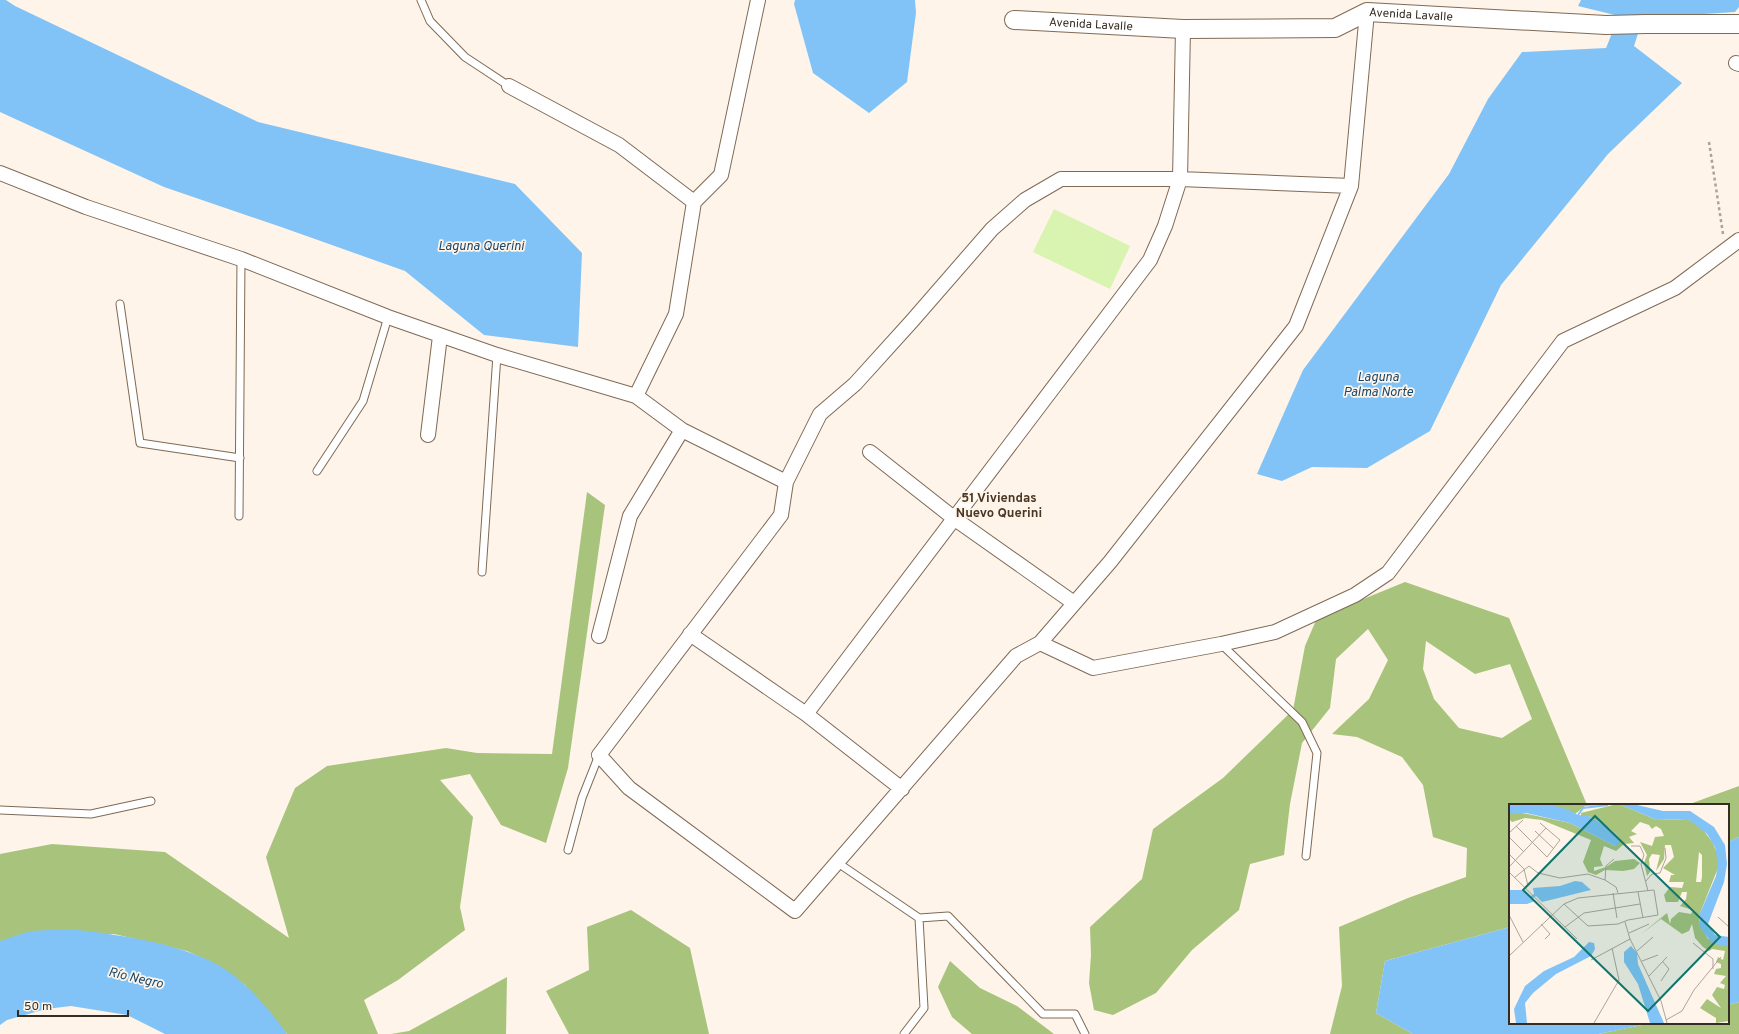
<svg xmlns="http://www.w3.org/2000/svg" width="1739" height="1034" font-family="Overpass,sans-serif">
<rect width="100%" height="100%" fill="#fef4ea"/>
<path fill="#d9f3b0" d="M1054,209l76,37 -20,43 -77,-37z"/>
<path fill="#a8c37b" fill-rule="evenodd" d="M587,492l18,13 -37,263 -22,75 -45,-18 -31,-51 -30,6 33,37 -13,90 5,23 -67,50 -34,20 14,34h-91l-42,-49 -26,-19 -32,-15 -73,-17 -114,7v-87l52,-10 113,8 124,86 -23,-81 29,-69 32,-22 119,-18 31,5 75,1z
M1405,582l104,36 78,187h-77v122l-125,34 -9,52 37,21h-83l12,-48 -3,-59 69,-29 58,-21 1,-29 -34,-11 -10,-52 -21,-28 -45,-20 -25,-3 37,-35 19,-39 -20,-31 -32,30 -6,49 -28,35 -12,61 -6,51 -34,9 -11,46 -47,40 -36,43 -43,22 -19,-5 -5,-27 2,-28 -1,-28 52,-48 11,-50 70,-51 70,-68 12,-64 12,-28zM1426,641l49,33 35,-10 22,55 -30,19 -43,-10 -25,-29 -11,-30z
M1739,786v51l-11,5v-37h-41z
M631,910l59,38 19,86h-140l-23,-43 43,-21 -2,-43z
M950,961l30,27 37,18 37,28h-82l-20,-17 -14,-30z
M507,977l-1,57h-115l18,-3z
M1739,1002v32h-141l54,-11h76v-18z"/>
<path fill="#81c3f7" d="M0,0h6l9,6 243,116 257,62 67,69 -4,94 -94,-12 -79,-64 -121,-43 -120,-41 -164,-75z
M795,0h120l1,13 -9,69 -38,31 -56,-40 -19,-69z
M1581,0h158v7l-4,5 -92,6 -9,28 48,37 -74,71 -107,131 -71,146 -63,37 -55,-1 -30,14 -25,-7 46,-104 146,-196 39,-75 34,-47 84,-4 13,-32 -41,-10z
M1739,837v165l-11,3v-163z
M1510,927v96h142l-54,11h-185l-37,-21 9,-52z
M71,929c48,6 105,13 147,36 28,16 51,44 69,69h-122l-38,-19 -56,-9 -25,3 -39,11 -7,5v-84l30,-10z"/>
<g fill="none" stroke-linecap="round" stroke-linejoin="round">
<g stroke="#7f6a55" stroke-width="9">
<path id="service" d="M421,0l9,21 35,36 44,29
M120,304l20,139 100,15
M317,471l46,-70 25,-84
M239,516l2,-257
M482,572l15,-217
M1221,644l81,78 15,31 -11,103
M0,810l91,4 60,-13
M568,850l14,-52 17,-43
M838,863l81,55 29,-2 95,98h32l10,20
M904,1034l20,-26 -5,-90"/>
</g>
<g stroke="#7f6a55" stroke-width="16">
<path id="minor" d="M1736,63l3,1
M509,86l110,59 75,57
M0,173l86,34 155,52 147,58 109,38 139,41 46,34 104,52
M1351,186l-171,-7h-119l-36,21 -33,29 -80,92 -57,63 -35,30 -34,68 -5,33 -182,240 30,33 166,123 221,-255 24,-13 70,-81 186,-236 55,-140 16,-174
M636,396l40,-82 18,-112 27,-27 37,-175
M428,435l12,-99
M870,452l85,67 119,84
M690,634l116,80 96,75
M599,636l31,-120 52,-86
M1040,643l53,25 128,-24 54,-12 80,-37 33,-22 175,-232 112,-53 64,-48
M806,714l344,-454 15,-34 15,-47 3,-150"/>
</g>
<g stroke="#7f6a55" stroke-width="20">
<g id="tertiary">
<path id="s1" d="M1014,20l169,9 152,-1 32,-16 239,13 40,-1h93"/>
</g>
</g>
<path stroke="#aca299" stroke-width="2.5" stroke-dasharray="3 3" stroke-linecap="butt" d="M1709,142l14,92"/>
<use href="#service" stroke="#fff" stroke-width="7"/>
<use href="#minor" stroke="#fff" stroke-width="14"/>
<use href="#tertiary" stroke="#fff" stroke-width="18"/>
</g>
<g text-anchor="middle" stroke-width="3.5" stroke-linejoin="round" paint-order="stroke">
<g font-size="12" fill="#352c23" stroke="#fef4ea">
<text dy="4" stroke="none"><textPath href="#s1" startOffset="401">Avenida Lavalle</textPath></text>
<text dy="4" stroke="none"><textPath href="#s1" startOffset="77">Avenida Lavalle</textPath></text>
</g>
<g font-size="13" font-style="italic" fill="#17476a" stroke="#fef4ea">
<text x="481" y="250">Laguna Querini</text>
<text x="1378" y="381">Laguna<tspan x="1378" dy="15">Palma Norte</tspan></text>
<text transform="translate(136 977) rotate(13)" y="5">Río Negro</text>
</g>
<g font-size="13" font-weight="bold" fill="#4a3723" stroke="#fef4ea">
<text x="999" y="502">51 Viviendas<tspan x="999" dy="15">Nuevo Querini</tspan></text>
</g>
</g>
<g transform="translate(1509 804)">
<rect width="220" height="220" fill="#fef4ea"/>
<path d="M40,1h53l-17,1 -10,8zM104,1h8l36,15 31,-1 12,7 13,17 5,13v12l-18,45 -1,10 9,16 21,6v76l-13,2v-5l-16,-10 7,-9 14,9 -9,-13 5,-8 7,2 1,-4 -5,-2 6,-7 -12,-2 2,-5 5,-1v-4l-5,-2 2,-5 5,3 2,-9 -13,-2 -3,2 -6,-4 -8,-9 -3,-14 -3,7 -7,3 -21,-15 -21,16 27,-22 3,11 1,-5 8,-7 12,2 2,-4 -13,-4 6,-7 1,-7h-5l-4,10h-12l-2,-7 6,-8 12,1 2,-6h-15l2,-7h4l-12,-7 11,-11 -3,-12h-6l-1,14 -8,12 4,-16 -8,-1 -3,5 1,13 -3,4 -3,-13 3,-8 -7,-13 12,4 3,-9 9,-1 -3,-7 -5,-3 -4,3 -3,-4 -9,-3 -9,9 6,3 -8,3 5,6 -10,1 -8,7 -12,-5 -4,13 3,7 -9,1v4l12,-4 9,-6 19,-2 6,4 -6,6 -11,2 -18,-1 -9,5 -8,-3 -5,-10 8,-22 -49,-20 -17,-2 -13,4 -3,-3v-6l9,-1 52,11 45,23 3,-10 -8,-7 -21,-13h-8v-3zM190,48l3,3v22l-1,5h-5z" fill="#a8c37b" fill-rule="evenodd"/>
<path d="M0,1h41l17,4 11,6 11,1 21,13 8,7 2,7 -5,3 -45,-23 -44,-10h-17zM112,1h16l26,6h27l24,16 11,18 2,19 -3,18 -16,42 7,11 14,2v8l-8,1 -10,-4 -12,-16 1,-13 16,-37 2,-12 -3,-17 -8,-13 -19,-15 -31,1zM66,77l7,1 9,8 -49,12 -6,-6 -3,2 2,3 -8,3h-18v-14h15l7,6 3,-2 -1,-6 27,-2zM80,138l5,1 1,6 -4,7 -35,18 -23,19 -8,10 2,20h-11l-2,-14 11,-23 19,-15 30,-14zM122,142l6,7 1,11 26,59h-14l-12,-39 -14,-22v-10z" fill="#81c3f7"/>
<path fill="none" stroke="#81c3f7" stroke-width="2" d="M69,11l5,-7 25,-3"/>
<path fill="none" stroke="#aea49a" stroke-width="1" d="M7,22l31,31 13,-17 -20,-17M26,27l19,18M0,29l14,-13M0,33l15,15M122,42h9l4,9 -3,9 7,27M0,50l15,15 4,17M0,63l37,-39M0,68l68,67M5,74l15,-12 9,7 22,5 28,-4 17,6 11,7 2,6M96,76l1,-14 8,-7M137,77l6,-7 8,-1 6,-15 -1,-10M129,88l5,26M104,89l4,25M0,111l14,27M209,113l11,10M116,118l5,17 31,62 6,22M32,120l9,10 -5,5M56,123l19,-14 56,-9M120,129l20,-9M184,139l20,16v10M128,147l16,-14M0,152l55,-52 14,-6 76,-8 4,25 -30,5 -10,4 -30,2 -24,-22M82,156l39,-21M133,157l16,-6M140,172l18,-19M152,177l8,-12 -6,-7M157,216l16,-9 12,-21 27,-33M85,219l25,-43 -7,-32"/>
<path fill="#0f766e" fill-opacity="0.15" stroke="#0f766e" stroke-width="2" d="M86,12l125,121 -72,74 -125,-121z"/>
<rect width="220" height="220" fill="none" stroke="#352c23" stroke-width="2"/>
</g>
<path d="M18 1010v6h110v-6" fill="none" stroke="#352c23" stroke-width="2"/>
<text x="24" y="1010" font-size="12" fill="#352c23" stroke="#fef4ea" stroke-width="3" paint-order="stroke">50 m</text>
</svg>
